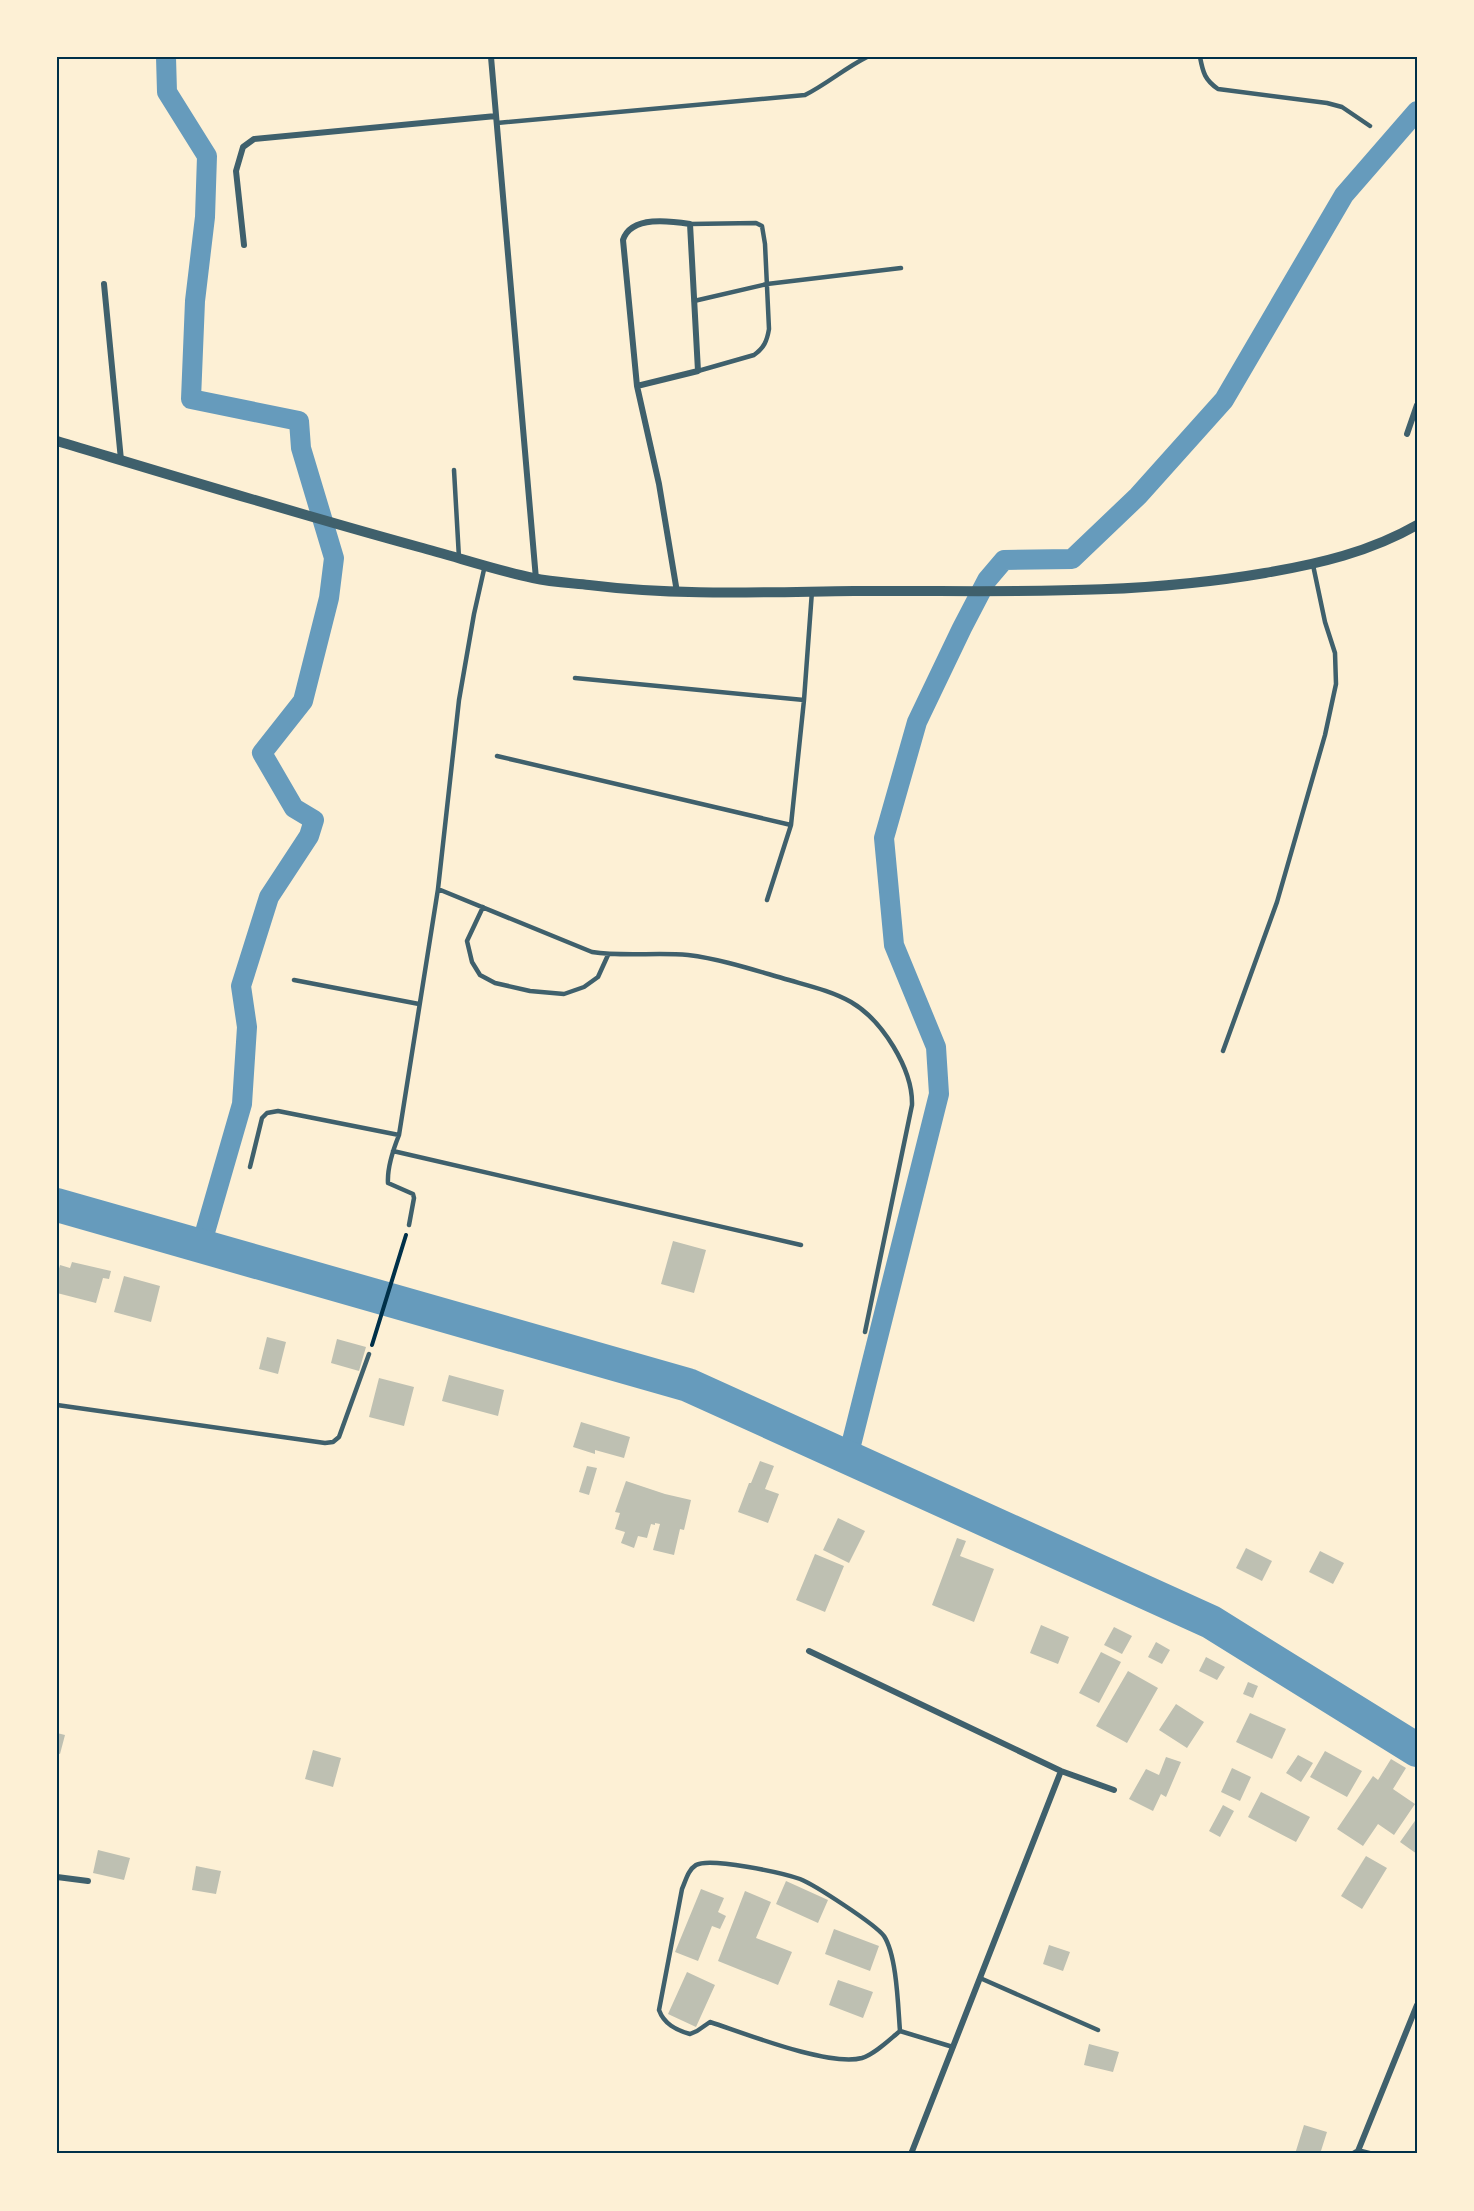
<svg xmlns="http://www.w3.org/2000/svg" width="1474" height="2211" font-family="Roboto,sans-serif">
<rect width="100%" height="100%" fill="#fdf0d5"/>
<g fill="none" stroke-linecap="round" stroke-linejoin="round">
<path stroke="#669bbc" stroke-width="20" d="M166,57l1,35 40,64 -2,61 -10,84 -4,98 108,22 2,27 33,110 -5,40 -26,103 -41,52 32,55 20,12 -5,16 -40,61 -28,89 6,41 -5,77 -41,142
M848,1457l91,-363 -3,-47 -42,-102 -10,-107 33,-116 45,-94 25,-48 17,-20 68,-1 66,-63 86,-96 120,-205 73,-84"/>
<path stroke="#669bbc" stroke-width="34" d="M57,1205l631,180 523,237 206,128"/>
</g>
<path fill="#bec0b2" d="M673,1241l33,9 -12,43 -33,-9z
M72,1262l39,9 -2,8 -6,-1 -7,25 -39,-10v-17l3,-11 10,3z
M124,1276l36,10 -9,36 -37,-10z
M267,1337l19,5 -8,32 -19,-5z
M337,1339l29,8 -7,24 -28,-8z
M449,1375l55,15 -6,26 -56,-15z
M379,1378l35,9 -10,39 -35,-9z
M581,1422l49,15 -6,21 -29,-8v4l-22,-7z
M760,1461l14,5 -9,23 14,5 -11,29 -30,-11 11,-29h2z
M587,1466l10,2 -8,27 -10,-3z
M626,1481l39,13 26,6 -7,30 -4,-1 -6,26 -21,-5 7,-26 -5,-1v2l-4,-1 -4,14 -9,-2 -4,12 -13,-5 4,-11 -10,-3 5,-16 -5,-1z
M838,1518l27,13 -16,32 -26,-13z
M957,1538l9,3 -6,15 34,13 -20,53 -42,-17z
M1246,1548l26,13 -10,20 -26,-13z
M1320,1551l24,12 -11,21 -24,-12z
M815,1554l29,12 -19,46 -29,-12z
M1041,1625l28,12 -11,27 -28,-11z
M1114,1627l18,9 -10,18 -18,-9z
M1156,1642l14,8 -8,14 -14,-7z
M1101,1652l20,10 -22,41 -20,-10z
M1206,1657l19,10 -8,13 -18,-9z
M1128,1671l30,17 -31,55 -31,-17z
M1248,1682l10,4 -5,12 -10,-4z
M1176,1704l28,18 -17,26 -28,-18z
M1250,1713l36,16 -14,30 -36,-17z
M57,1733l8,2 -5,19 -3,-1z
M313,1750l28,8 -8,29 -28,-8z
M1325,1751l37,20 -15,26 -37,-20z
M1298,1755l15,8 -12,19 -15,-9z
M1166,1757l15,5 -15,35 -5,-3 -8,17 -24,-12 17,-30 13,6z
M1391,1759l15,9 -13,21 22,15 -21,31 -16,-11 -15,22 -26,-17 36,-53 5,4z
M1232,1768l19,9 -11,24 -19,-9z
M1261,1792l49,25 -14,25 -48,-25z
M1223,1805l11,6 -14,26 -11,-6z
M1417,1818v36l-17,-12z
M98,1850l32,8 -6,22 -31,-7z
M1366,1856l21,12 -25,41 -21,-13z
M196,1866l25,5 -5,23 -24,-4z
M786,1881l42,19 -10,23 -42,-19z
M701,1889l23,9 -6,14 8,4 -6,13 -8,-3 -14,35 -23,-9z
M745,1891l26,11 -15,36 36,14 -14,33 -60,-24z
M834,1929l45,17 -9,25 -45,-17z
M1049,1945l21,7 -7,19 -20,-7z
M687,1972l28,13 -19,42 -28,-13z
M838,1980l35,12 -10,26 -34,-13z
M1089,2044l30,8 -6,20 -29,-7z
M1304,2125l23,7 -7,22h-25z"/>
<g fill="none" stroke-linecap="round" stroke-linejoin="round">
<path stroke="#003049" stroke-width="4" d="M372,1345l34,-110"/>
<path stroke="#3f606c" stroke-width="4.5" d="M1200,57c3,16 5,23 18,32l109,14 15,4 28,19
M497,123l308,-28c22,-11 40,-27 62,-38
M690,224l66,-1 6,3 3,18 4,85c-2,12 -5,19 -15,26l-56,16
M694,301l73,-17 134,-16
M454,470l5,88
M575,678l229,22
M497,756l294,69
M438,889l154,63c32,5 64,0 96,3 32,4 63,14 94,23 23,7 48,12 69,24 31,18 62,67 61,103l-47,227
M767,900l24,-75 13,-125 8,-109
M483,907l-16,34 5,21 8,13 15,8 35,8 34,3 20,-7 14,-10 10,-22
M294,980l125,24
M1223,1051l54,-149 48,-167 11,-51 -1,-31 -10,-31 -12,-57
M393,1151l408,94
M250,1167l12,-49 5,-5 11,-2 121,24
M409,1225l5,-27 -1,-4 -25,-11c-1,-16 5,-33 11,-48l39,-246 21,-189 15,-86 11,-49
M57,1405l268,38 8,-1 6,-5 30,-83
M980,1978l118,52
M900,2031c-2,-24 -3,-75 -16,-95 -9,-12 -69,-51 -84,-57 -17,-6 -90,-22 -104,-14 -8,5 -10,15 -14,24l-23,121c5,14 17,20 31,24l7,-3 13,-9c34,11 119,45 152,36 13,-4 27,-18 38,-27l53,16"/>
<path stroke="#3f606c" stroke-width="6" d="M491,57l45,522
M244,245l-8,-74 7,-24 11,-8 242,-23
M104,284l17,176
M637,386l61,-15 -8,-147c-19,-3 -59,-9 -67,16l14,146 22,98 18,108
M1407,434l10,-29
M809,1651l252,120 53,19
M57,1877l31,4
M1358,2151l59,-146
M911,2154l150,-383
M1353,2154l5,-3 12,3"/>
<path stroke="#3f606c" stroke-width="10" d="M57,441c120,36 241,73 362,106 38,10 76,23 114,31 18,4 38,5 56,7 88,11 176,7 265,6 139,-1 272,6 411,-18 53,-9 105,-21 152,-48"/>
</g>
<rect width="1474" height="2211" fill="none" stroke="#fdf0d5" stroke-width="117"/>
<rect x="58" y="58" width="1358" height="2094" fill="none" stroke="#003049" stroke-width="2"/>
</svg>
